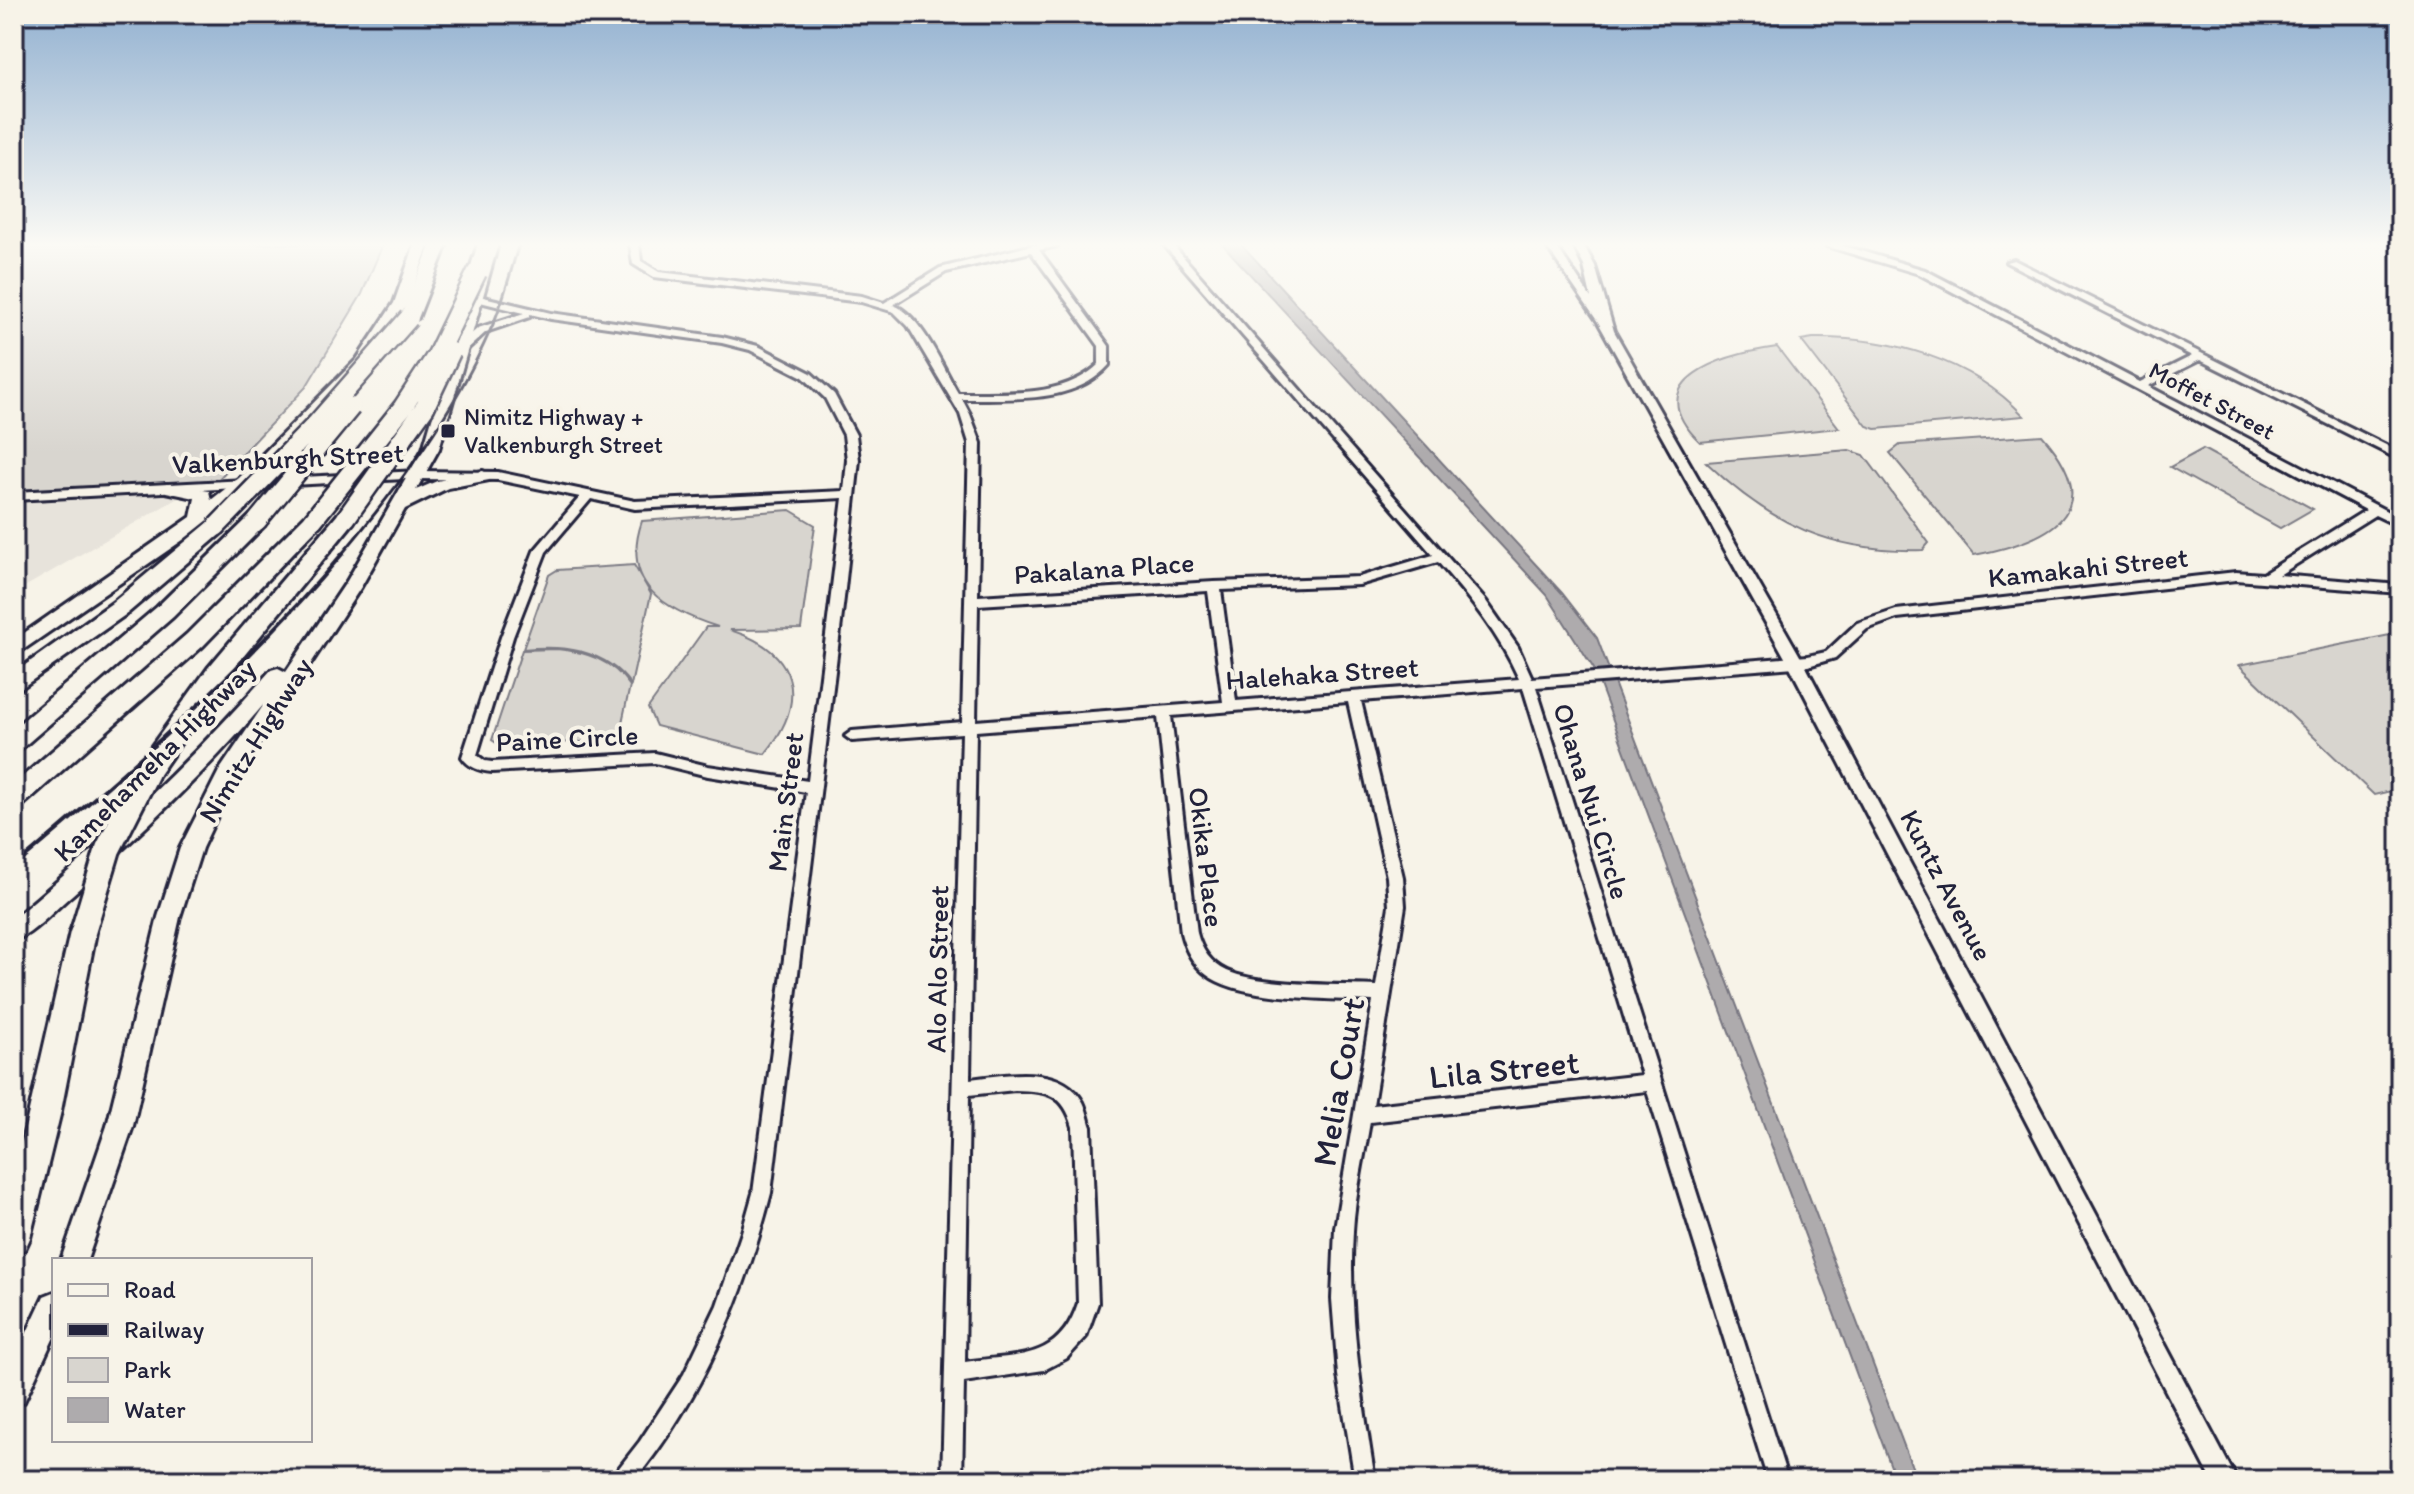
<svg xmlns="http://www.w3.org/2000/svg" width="2414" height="1494" font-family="Itim,sans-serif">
<rect width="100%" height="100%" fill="#f7f3e8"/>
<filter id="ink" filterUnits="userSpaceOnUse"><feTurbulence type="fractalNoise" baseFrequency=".0125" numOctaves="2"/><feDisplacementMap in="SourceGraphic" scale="16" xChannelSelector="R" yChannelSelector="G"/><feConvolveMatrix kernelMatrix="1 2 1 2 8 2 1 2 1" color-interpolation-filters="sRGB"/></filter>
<g filter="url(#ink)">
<path fill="#e7e3db" d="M167,490l11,8 -164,95v-95z"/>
<path fill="#d8d5cf" stroke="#7d7c85" stroke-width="2" d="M14,244h369l-21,50 -56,93 -93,98 -199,11z
M1813,338c78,-1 156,20 211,78l-148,13 -9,-3 -66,-86z
M1777,347l62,81 -139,14c-66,-64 28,-88 77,-95z
M2042,435c68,77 7,106 -68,120l-84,-102 10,-8z
M2203,449l110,60 -33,19 -110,-61z
M1849,450l15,5 65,88 -6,7c-90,3 -153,-26 -217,-88z
M790,510l25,15 -14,104 -71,1c68,21 79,70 35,124l-109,-28 -8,-18 58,-81h12c-53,-17 -98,-42 -76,-106z
M634,565l17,29 -20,91c-26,-36 -67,-40 -108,-36l26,-74 8,-5z
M2400,633v156l-26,6 -135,-130z
M557,649c30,3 55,11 73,37l-12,55 -120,3 -6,-4 30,-90z"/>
<path fill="#aeabad" stroke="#76747f" stroke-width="2" d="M1222,244h19l321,349 35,45 320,842h-21l-302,-811 -47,-74z"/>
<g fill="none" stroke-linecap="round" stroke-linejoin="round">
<g stroke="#22223b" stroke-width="6">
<path id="minor" d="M630,244h9l2,17 18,11 203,24 22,7 56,-35 93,-23 25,-1 -1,2 -18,4 70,96v19c-35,40 -99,33 -147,34l8,15 11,29 -3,153 236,-14 145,-5 74,-22 -270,-311h9l314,357 32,46 14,31 276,-22 18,-4 31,-29 39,-13 340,-38 27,2 103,-64 -447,-236 -93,-28 -1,-2h12l88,26 215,112 52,-26 -186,-94 8,-2 386,192v7l-4,-1 -196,-98 -52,26 252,132v9l-25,-12 -96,60 121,10v8l-164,-13 -339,38 -30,11 -32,29 -27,8 -272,21 252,793h-20l-121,-389 -277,31c-6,36 -15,73 -17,109 -5,84 9,166 22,249h-20l-17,-105 -6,-76 3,-71 38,-227c-43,-3 -131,0 -166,-26 -14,-10 -22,-26 -26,-42l-23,-216 -182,14 -6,348c36,-4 91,-16 113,23 4,8 5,17 8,25l7,176 -12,34 -19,21 -23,12 -80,12 -2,98h-20l20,-747 -110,8 -7,-5 7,-5 110,-9 7,-279 -9,-29 -52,-88 -14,-14 -33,-10 -207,-25 -21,-13zM1031,252l68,94v18c-36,35 -95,28 -141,29 -14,-24 -38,-80 -65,-88l53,-33zM1438,562c32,37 61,72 81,117l-283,22 -15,-111 138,-5zM1208,591l15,111 -247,19 2,-116zM1523,688l119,387 -269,30 32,-199 -2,-29 -42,-176zM1348,702l39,175 2,29 -13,80c-39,-2 -115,0 -149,-15 -16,-7 -26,-22 -30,-38l-26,-217zM1015,1090c33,1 49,4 58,37l5,176c-19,59 -61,51 -113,59l4,-267z
M475,295l76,18 171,24 36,9 53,27 23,21 22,41 3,25 -15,138 -73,595c-27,105 -67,202 -136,287h-23l3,-7 25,-32 44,-67 33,-69 25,-73 11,-39 53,-401 -98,-16 -53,-13 -163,9c-12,-1 -23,-4 -30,-15l39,-120 33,-86 46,-54 -82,-17 -80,-1 -6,-4 6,-4 80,1 137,29 209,-10 3,-31 -3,-25 -19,-37 -22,-21 -53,-27 -28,-7 -171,-24 -21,-5v3l-44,15 -24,22h-8v-4l24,-22 46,-15 -52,-13v-4zM843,498l-35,283 -100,-15 -53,-13 -163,9 -7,-1 -8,-6 36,-118 33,-85 45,-53 44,10z"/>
</g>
<g stroke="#22223b" stroke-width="6">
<path id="tertiary" d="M1545,244h10l36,54 -7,-32 -11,-22h10l12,22 19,65 190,332 433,817h-25l-424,-817 -190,-341z
M418,471l5,1v6l-409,22v-8z"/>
</g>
<g stroke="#22223b" stroke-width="6">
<path id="primary" d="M415,244h14l-21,59 -41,62 -116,121 -68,54 -169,116v-16l177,-123 4,-19 -29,-6v-8l43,7 2,9 28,-22 118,-119 37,-56z
M484,244h14l-59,205 -23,41 21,-9 46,-10 8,5 -2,4 -41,8 -43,21 -44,78 -127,194 -32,67 -22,69 -47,209 -46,134h-26l46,-134 51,-209 22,-69 39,-77 46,-68c-59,69 -125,131 -193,192 -17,14 -37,38 -58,46v-23c92,-77 178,-158 257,-248l7,-2 8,4 61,-91 76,-132z
M54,1292v45l-30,65 -10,4v-46l30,-64z"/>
</g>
<g stroke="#22223b" stroke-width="6">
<path id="motorway" d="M431,244h16l-29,74 -9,5 -6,-1 -3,-4z
M478,244h16l-9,28 -8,5 -8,-5z
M346,511l7,2 3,5 -3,5 -129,157 -68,99h-18l-3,-7 3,-7 70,-97 131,-155z
M313,513l7,2 3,5 -3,5 -117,121 -180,159 -9,3v-24l173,-150 119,-119z
M257,514l10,7 -3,5 -91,91 -151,131 -8,3v-23l143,-121 93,-91z
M216,520l10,7 -3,5 -95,81 -114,80v-20l98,-70 97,-81z
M83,921l10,3 3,8 -35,179 -31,127 -5,11 -11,5v-77l56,-245 3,-8z"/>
</g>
<use href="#minor" fill="#f7f3e8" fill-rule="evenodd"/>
<use href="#tertiary" fill="#f7f3e8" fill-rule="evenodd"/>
<use href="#primary" fill="#f7f3e8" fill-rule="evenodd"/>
<use href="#motorway" fill="#f7f3e8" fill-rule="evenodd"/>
<path stroke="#22223b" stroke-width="3" d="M341,555c58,-69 112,-141 149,-224 13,-27 20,-58 29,-87"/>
<path stroke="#22223b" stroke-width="4" d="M14,867c116,-98 231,-198 329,-314"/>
<g stroke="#22223b" stroke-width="23" stroke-linecap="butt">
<path id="motorway-bridge-far1" d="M346,518l79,-111 26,-55
M313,520l90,-113 34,-52 40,-83
M257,521l94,-114
M216,527l101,-104 92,-105"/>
</g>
<g stroke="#22223b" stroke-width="30" stroke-linecap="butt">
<path id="motorway-bridge" d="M83,932l25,-83 39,-77"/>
</g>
<use href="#motorway-bridge-far1" stroke="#f7f3e8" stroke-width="18"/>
<use href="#motorway-bridge" stroke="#f7f3e8" stroke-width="24"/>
</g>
</g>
<linearGradient id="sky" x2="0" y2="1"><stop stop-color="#91b0d0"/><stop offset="0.54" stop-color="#fbfaf5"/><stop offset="1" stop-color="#fbfaf5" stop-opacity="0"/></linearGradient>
<rect width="2414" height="453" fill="url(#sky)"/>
<rect fill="#22223b" stroke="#f7f3e8" stroke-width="3" x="440" y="423" width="16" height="16" rx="4"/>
<g text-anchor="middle" stroke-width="8" stroke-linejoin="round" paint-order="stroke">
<g font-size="24" fill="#22223b" stroke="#f7f3e8">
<text transform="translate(2212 401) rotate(28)" y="8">Moffet Street</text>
</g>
<g font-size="24" fill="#22223b" stroke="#f7f3e8" text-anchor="start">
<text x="464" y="425">Nimitz Highway +<tspan x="464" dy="28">Valkenburgh Street</tspan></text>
</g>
<g font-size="28" fill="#22223b" stroke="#f7f3e8">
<text transform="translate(288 458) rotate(-3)" y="10">Valkenburgh Street</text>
<text transform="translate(2088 567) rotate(-6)" y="10">Kamakahi Street</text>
<text transform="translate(1104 568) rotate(-4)" y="10">Pakalana Place</text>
<text transform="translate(1322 673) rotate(-4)" y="10">Halehaka Street</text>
<text transform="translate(567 738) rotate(-3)" y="10">Paine Circle</text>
<text transform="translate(255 740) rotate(-58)" y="10">Nimitz Highway</text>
<text transform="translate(154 760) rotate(-45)" y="10">Kamehameha Highway</text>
<text transform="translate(1592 801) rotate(73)" y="10">Ohana Nui Circle</text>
<text transform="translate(785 802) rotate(-83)" y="10">Main Street</text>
<text transform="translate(1207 857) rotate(83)" y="10">Okika Place</text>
<text transform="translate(1947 885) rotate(62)" y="10">Kuntz Avenue</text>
<text transform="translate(937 969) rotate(-89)" y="10">Alo Alo Street</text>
</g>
<g font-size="34" fill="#22223b" stroke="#f7f3e8">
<text transform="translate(1504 1069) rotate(-6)" y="12">Lila Street</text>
<text transform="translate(1338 1082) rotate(-80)" y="12">Melia Court</text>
</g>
</g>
<rect width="2414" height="1494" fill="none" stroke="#f7f3e8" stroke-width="48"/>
<rect x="24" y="24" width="2366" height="1446" fill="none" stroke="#22223b" stroke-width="3" filter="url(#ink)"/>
<rect x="52" y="1258" width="260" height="184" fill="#f7f3e8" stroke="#a29fa3" stroke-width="2"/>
<rect x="68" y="1284" width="40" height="12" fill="#f7f3e8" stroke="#a29fa3" stroke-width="2"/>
<text x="124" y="1298" font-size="24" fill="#22223b">Road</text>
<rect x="68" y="1324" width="40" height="12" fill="#22223b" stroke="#a29fa3" stroke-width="2"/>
<text x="124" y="1338" font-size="24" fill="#22223b">Railway</text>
<rect x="68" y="1358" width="40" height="24" fill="#d8d5cf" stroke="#a29fa3" stroke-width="2"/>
<text x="124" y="1378" font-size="24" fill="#22223b">Park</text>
<rect x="68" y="1398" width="40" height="24" fill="#aeabad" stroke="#a29fa3" stroke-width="2"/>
<text x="124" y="1418" font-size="24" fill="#22223b">Water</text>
</svg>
